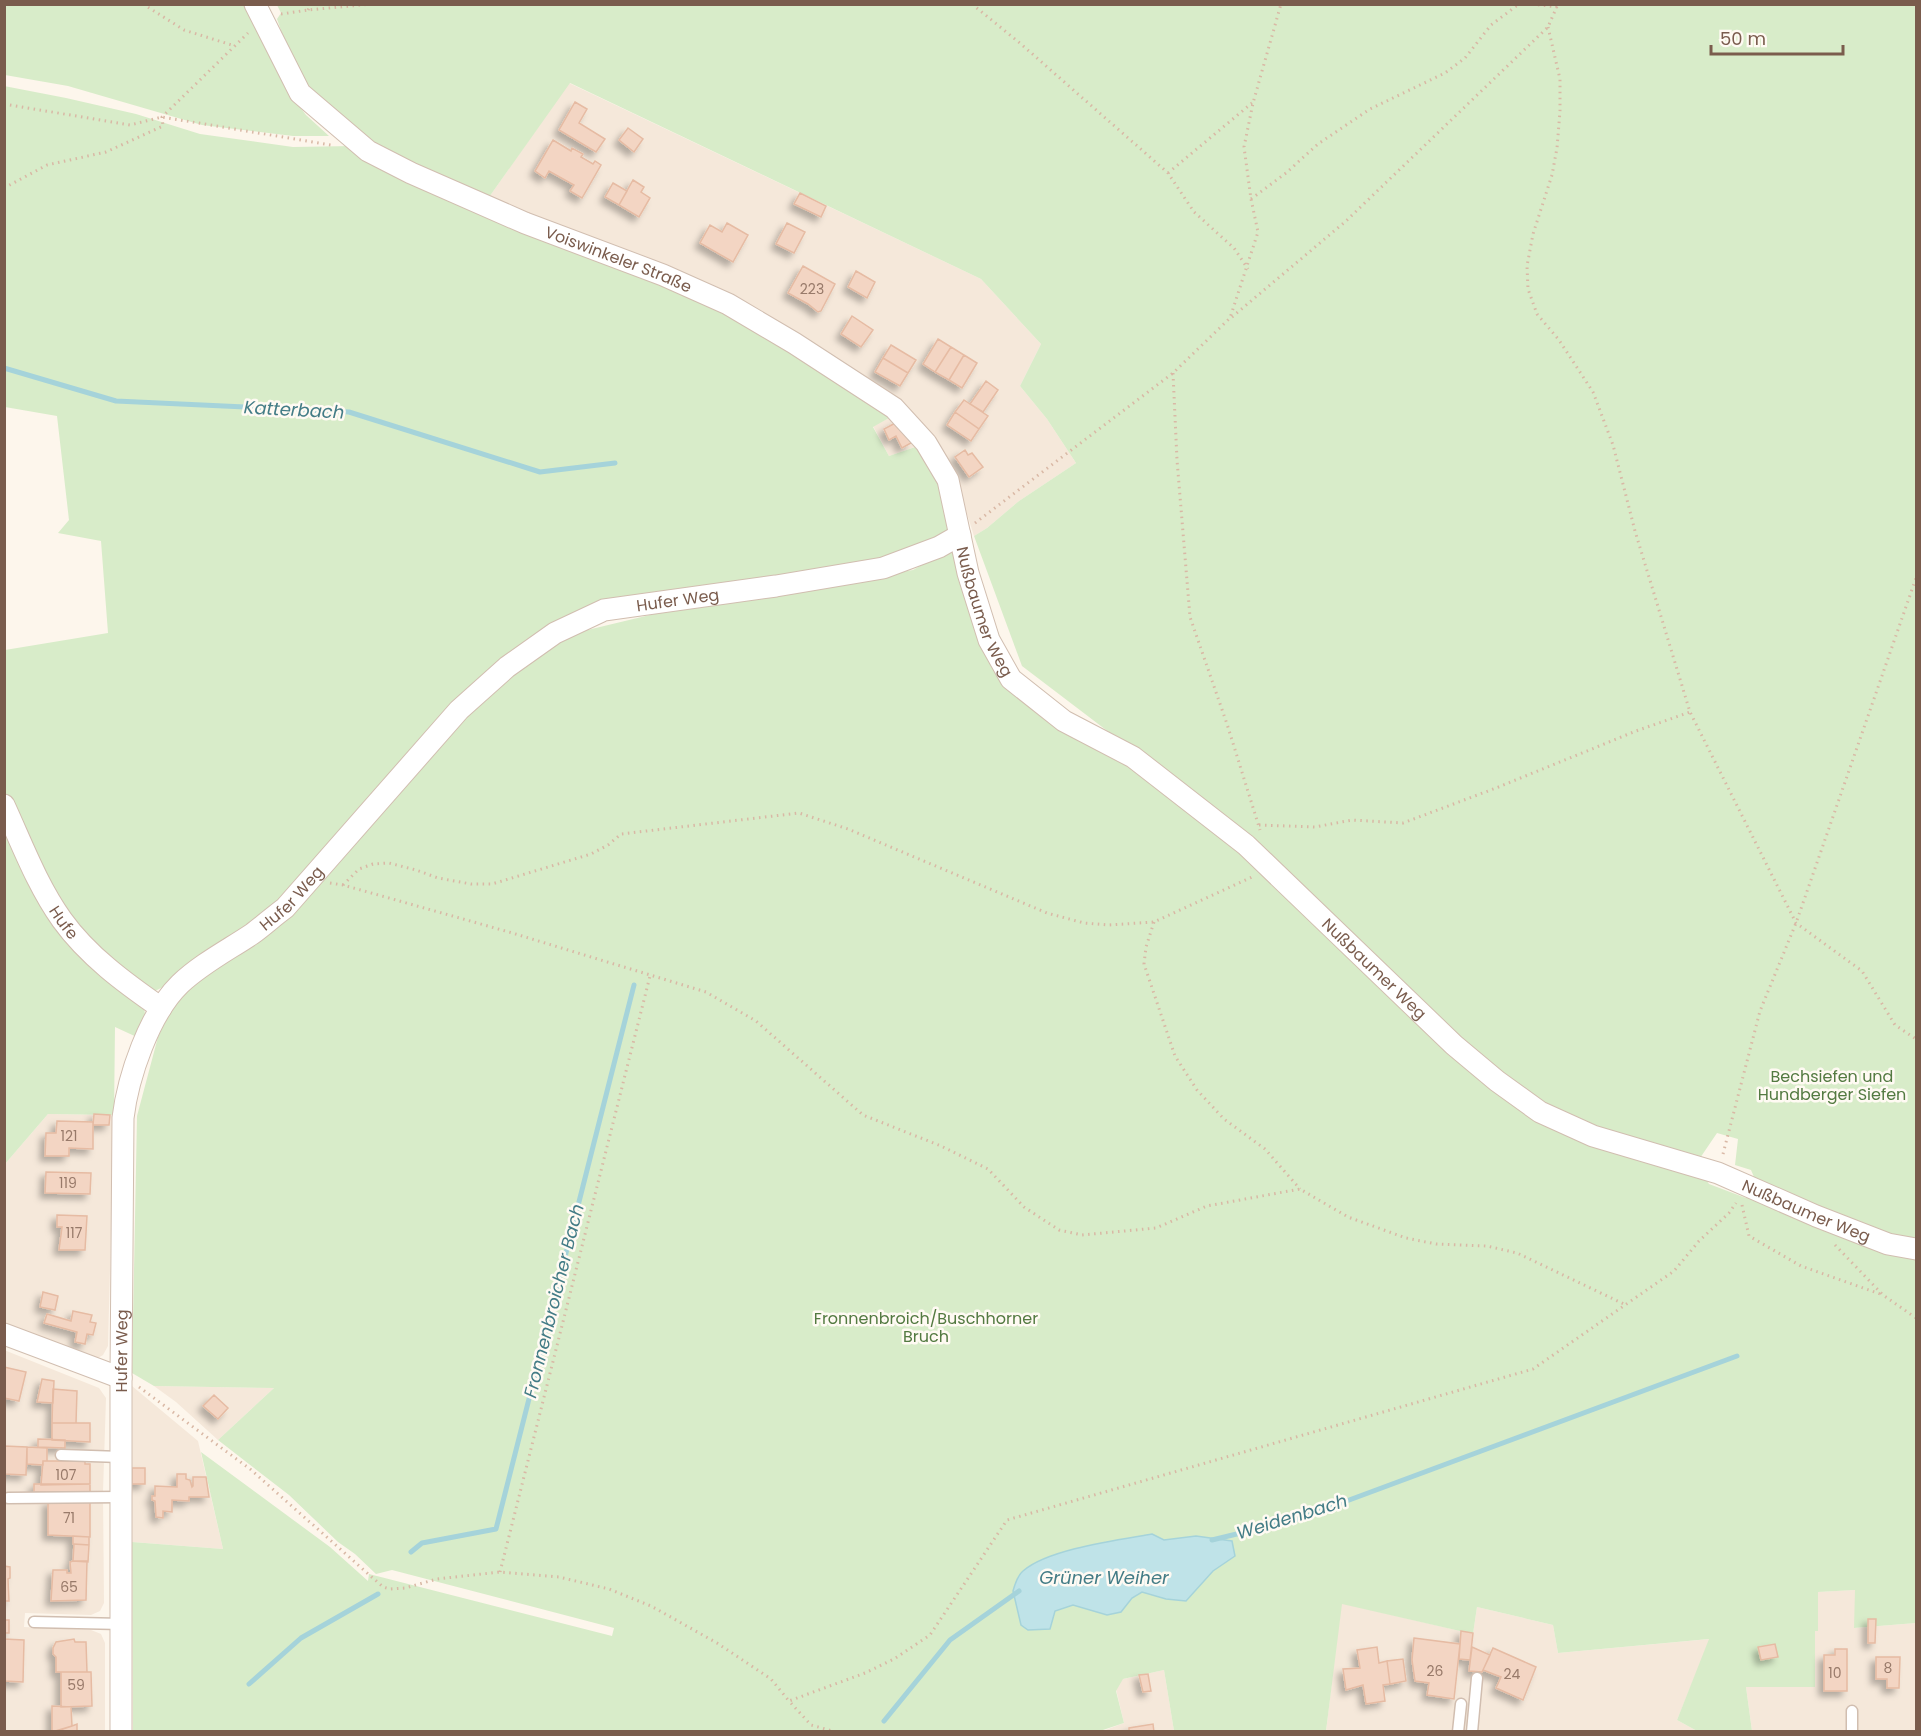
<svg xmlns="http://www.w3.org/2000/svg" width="1921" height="1736" font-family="Poppins,sans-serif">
<defs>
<filter id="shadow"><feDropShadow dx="-5" dy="5" stdDeviation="3" flood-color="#0004"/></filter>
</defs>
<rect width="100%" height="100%" fill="#fdf6ec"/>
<path fill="#f5e8da" d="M569,83l412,196 60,65 -21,42 27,33 29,44 -57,38 -32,27 -13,8 -18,-57 -27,-44 -442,-235z
M889,418l32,27 -32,11 -16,-30z
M48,1114l66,1 -6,231 -5,9 -5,3 -7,1 -86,-35v-160z
M4,1350l95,38 7,10 -3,94 1,111 -4,8 -9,4 -66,-2 -1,14 67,3 10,4 4,9v88h-100z
M132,1386l66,55 25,108 -91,-7z
M154,1386l120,2 -56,52 -42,-38z
M1855,1590v38l61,-5v108h-164l-6,-44h69v-56l3,-1v-38z
M1341,1603l132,31 4,-27 76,18 5,28 152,-14 -33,81 20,11 -371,1z
M1164,1670l10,61 -74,1 24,-9 -10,-42z"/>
<path fill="#d8ecc9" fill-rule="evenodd" d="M4,5h249l41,94 12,16 23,21h-36l-91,-11 -134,-39 -63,-11z
M277,5h1639v1618l-62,5 1,-38 -37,2v39h-3v56h-69l6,44h-55l-20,-11 32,-81 -151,14 -5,-28 -76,-18 -4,27 -131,-30 -16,127h-152l-10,-61 -41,9 -7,12 8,32 -24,8 -967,1 -1,-190 91,7 -22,-97 129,95 38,34 1,-7 243,62 2,-8 -222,-58 -16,4 -21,-20 -17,-12 -49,-47 -71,-55 56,-52 -120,-2 -22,-13 5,-257 21,-79 20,-42 56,-41 206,-211 57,-56 39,-32 43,-23 96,-23 238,-39 51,-29 49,130 228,175 7,-8 -226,-172 -48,-130 13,-8 32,-27 57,-38 -29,-44 -27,-33 21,-42 -60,-65 -411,-196 -83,117 -129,-62 -30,-24 -35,-49 -16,-46 4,-6zM1717,1133l21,6 -3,26 16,5 6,14 -11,14 -37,-14 -13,-20z
M4,86l62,12 70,16 64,20 93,13 60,-1 380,163 128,84 28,25 -16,9 16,29 32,-11 41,86 -52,23 -359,74 -264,268 -124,91 -8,4 -14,-2 -61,-54 -41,-67 -34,-76v-142l103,-17 -7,-92 -43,-8 11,-13 -12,-104 -52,-9z
M4,815l25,56 113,132c6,13 2,23 -1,36l-26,-12 -1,88 -66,-1 -43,50z"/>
<path fill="#bfe3e8" stroke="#a5d3da" stroke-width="1.5" d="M1152,1534l12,6 32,-4 36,5 3,15 -22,15 -27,30 -20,-2 -24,-7 -10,6 -11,14 -14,3 -34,-10 -18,6 -5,18 -22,1 -7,-5 -8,-34c2,-7 5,-16 10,-20 25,-22 95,-31 129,-37z"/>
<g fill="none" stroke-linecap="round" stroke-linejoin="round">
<path stroke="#a5d3da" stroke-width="5" d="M4,368l112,33 233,11 191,60 75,-9
M1212,1540l86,-21 439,-163
M411,1552l11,-9 74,-14 138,-544
M249,1684l52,-46 77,-44
M884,1721l66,-81 69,-49"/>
</g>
<path fill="#f3d5c3" stroke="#e6bba3" stroke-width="1.5" filter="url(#shadow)" d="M575,102l12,7 -8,14 26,16 -9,13 -37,-22z
M628,128l15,11 -9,13 -15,-12z
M553,140l18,11 1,-3 11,6 -2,3 12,7 2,-3 6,4 -19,33 -12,-7 4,-6 -25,-14 -4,7 -10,-7z
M633,180l11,7 -3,5 9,6 -11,19 -20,-12z
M613,183l14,8 -8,14 -14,-8z
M800,193l26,13 -5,11 -27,-13z
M727,223l21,12 -15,27 -33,-19 10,-18 12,7z
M787,223l18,9 -11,21 -18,-9z
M803,266l32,18 -14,27 -3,1 -10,-8 -20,-11z
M856,271l19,11 -8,16 -19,-11z
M852,316l21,14 -12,17 -20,-13z
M938,339l13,8 -16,25 -12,-8z
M891,345l25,15 -8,13 -25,-15z
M951,347l13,8 -15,25 -14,-8z
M964,355l13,8 -15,25 -13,-8z
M883,358l25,15 -8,13 -25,-14z
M986,381l12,9 -15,22 -13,-8z
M964,400l24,16 -9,13 -24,-17z
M955,412l24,17 -8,12 -24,-16z
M899,421l12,22 -9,5 -6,-12 -7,4 -5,-11z
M965,450l3,5 4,-2 11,14 -14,10 -14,-20z
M94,1114l16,1 -1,10h-16z
M57,1121l36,1v27l-24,-1v8h-24l1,-23h10z
M46,1172l45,1 -1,21 -45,-1z
M57,1215l30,1 -2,34h-26l3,-23h-5z
M43,1292l15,4 -3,14 -15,-3z
M73,1311l19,4 -2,7 6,1 -3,12 -6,-1 -2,10 -10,-2 2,-10 -33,-9 3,-9 24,7z
M4,1367l22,5 -7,29 -15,-3z
M42,1379l12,2 -1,22 -16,-1z
M53,1389l24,2 -1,32h-24z
M214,1395l14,13 -10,11 -15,-13z
M52,1423h38v19l-38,-2z
M38,1439l27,1v8l-27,-1z
M4,1446l23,1 -1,28 -22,-1z
M27,1447l20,1v13h-4v4l-16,-1z
M43,1461h42v3h5v20l-49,1z
M132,1468h13v16h-13z
M177,1474h9v5l4,1 2,7 1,-1v-9h13l3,20h-20v4l-17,-1v12l-9,-1v7l-7,-1 -1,-16 -3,-1v-4h3v-10l22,1z
M34,1484h56v8h-56z
M48,1501h42v36l-42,-2z
M73,1536l16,1v8l-16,-1z
M74,1544l15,1 -1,17 -15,-1z
M73,1561h14l-1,39 -35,1 2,-31h14v3h4l-1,-11z
M4,1566l6,1v11l-2,1 1,22h-5z
M1868,1619h8l-1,24h-7z
M4,1620h5v13h-5z
M1461,1631l12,2 -3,27 -11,-1z
M1414,1638l46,6 -6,55 -27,-4 2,-12 -14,-2 -3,-21z
M4,1639l20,1 -1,42 -19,-1z
M74,1639l1,3h11l1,30h-31v-15l-3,-3v-6l3,-6z
M1775,1644l3,13 -17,3 -3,-13z
M1377,1647l2,16 8,-2 3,23 -7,1 2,16 -19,3 -3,-19 -17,5 -3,-21 17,-1 -3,-18z
M1472,1647l18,8 -8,17 -13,-1z
M1493,1648l43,19 -13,33 -27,-12 5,-11 -18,-7z
M1835,1649h12v42h-23v-36h11z
M1876,1657h24l-1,31h-12v-9h-11z
M1403,1659l3,22 -16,3 -3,-23z
M61,1672h30l1,34 -31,1z
M1148,1674l3,17 -8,1 -4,-17z
M52,1706l19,1 1,19 -20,6z
M77,1724v8h-23l18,-6z
M1153,1724l1,8h-25v-4z"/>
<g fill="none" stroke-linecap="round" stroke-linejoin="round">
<g stroke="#d1beb0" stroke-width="13">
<path id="lane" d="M61,1455l60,2
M8,1498l113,-1
M34,1622l88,2
M1458,1732l3,-28
M1472,1732l5,-54
M1852,1732v-21"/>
</g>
<g stroke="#d1beb0" stroke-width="23">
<g id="street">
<path id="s1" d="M255,4l45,89 68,58 43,22 114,50 138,52 65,29 66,39 100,65 32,35 22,37 20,93 21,67 22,39 53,42 69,36 113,88 208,200 43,36 43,31 53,24 125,37 98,43 72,28 28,5"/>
<path id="s2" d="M4,805c18,39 33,80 58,115 26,36 63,63 99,88"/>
<path d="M4,1334l117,44"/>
<path id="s3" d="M121,1732v-354l2,-260c5,-41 26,-104 57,-134 21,-20 48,-34 72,-50 11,-8 22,-18 33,-26l174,-198 48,-43 48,-34 49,-23 172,-24 107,-18 56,-21 21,-12"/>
</g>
</g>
<path stroke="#d9b8a5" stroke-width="3" stroke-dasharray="1.5 4.5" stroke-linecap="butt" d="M143,4l41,26 51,16
M972,4l49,40 147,129 26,39 40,36 14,21
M1532,4l25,3
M308,10l3,-6
M281,14l27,-4 64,-6
M1548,27l12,52v32l-3,37 -5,27 -19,59 -6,32 1,23 9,25 22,26 34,52 20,53 22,86 55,181 106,211 66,48 33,54 21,14
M4,104l126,21 32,-8 169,28
M1168,173l84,-70
M4,188l43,-23 59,-13 57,-26 -1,-9 86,-84
M1251,199l35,-26 32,-29 52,-35 75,-36 20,-15 26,-33 28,-21
M1232,317l114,-96 202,-194 10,-23
M1173,373l4,87 13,157 37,107 33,106
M975,523l198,-150 57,-55 28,-86 -7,-33 -7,-52 9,-44 28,-99
M1259,825l56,2 37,-7 51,3 93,-35 140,-57 54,-19
M330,883l13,2 166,47 197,60 50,29 107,94 78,31 47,23 36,38 35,23 23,5 74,-7 51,-22 93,-17 48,28 58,21 30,6 51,2 30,7 109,52
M343,885l16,-16 14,-5 16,-1 27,7 22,8 33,6h21l99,-30 17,-9 13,-11 178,-21 49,16 199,84 37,10 25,2 45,-3 98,-45
M1154,922l-8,25 -2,17 31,92 22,34 27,29 41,30 35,40
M1723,1154l37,-143 36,-88 120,-345
M1742,1205l7,31 52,30 82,29
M1835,1245l48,50 33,23
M139,1387l111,82 133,118 7,2 15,-1 32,-9 63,-7 59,5 50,12 42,17 66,37 54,36 18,22
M500,1572l150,-596
M836,1732l-25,-7 -22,-24 76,-28 29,-14 36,-24 77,-115 526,-151 141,-98 25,-30 30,-28 7,-10"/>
<use href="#lane" stroke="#fff" stroke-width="10"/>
<use href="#street" stroke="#fff" stroke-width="21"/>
</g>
<g text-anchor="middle" stroke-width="5" stroke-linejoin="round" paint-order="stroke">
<g font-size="14" fill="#987a6a">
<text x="812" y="294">223</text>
<text x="69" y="1141">121</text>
<text x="68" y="1188">119</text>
<text x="74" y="1238">117</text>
<text x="66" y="1480">107</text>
<text x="69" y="1523">71</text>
<text x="69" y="1592">65</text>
<text x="1888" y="1673">8</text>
<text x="1435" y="1676">26</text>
<text x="1835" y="1678">10</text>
<text x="1512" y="1679">24</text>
<text x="76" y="1690">59</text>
</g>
<g font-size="16" fill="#7a5c4d" stroke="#fffaf3">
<text dy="6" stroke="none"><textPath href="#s1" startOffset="462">Voiswinkeler Straße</textPath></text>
<text dy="6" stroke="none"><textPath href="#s3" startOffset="1407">Hufer Weg</textPath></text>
<text dy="6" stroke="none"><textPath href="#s1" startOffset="1004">Nußbaumer Weg</textPath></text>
<text dy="6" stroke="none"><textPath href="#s3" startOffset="903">Hufer Weg</textPath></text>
<text dy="6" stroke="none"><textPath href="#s2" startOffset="132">Hufe</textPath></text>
<text dy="6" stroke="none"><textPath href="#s1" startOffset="1544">Nußbaumer Weg</textPath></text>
<text dy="6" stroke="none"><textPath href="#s1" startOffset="2048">Nußbaumer Weg</textPath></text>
<text dy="6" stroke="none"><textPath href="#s3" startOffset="381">Hufer Weg</textPath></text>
</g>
<g font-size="16" fill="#537a41" stroke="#fffaf3">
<text x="1832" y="1082">Bechsiefen und<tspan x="1832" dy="18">Hundberger Siefen</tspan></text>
<text x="926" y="1324">Fronnenbroich/Buschhorner<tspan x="926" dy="18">Bruch</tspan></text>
</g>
<g font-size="18" font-style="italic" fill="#437c86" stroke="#fffaf3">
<text transform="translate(294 410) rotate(3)" y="6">Katterbach</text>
<text transform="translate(554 1301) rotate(-76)" y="6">Fronnenbroicher Bach</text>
<text transform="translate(1292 1517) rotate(-17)" y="6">Weidenbach</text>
<text x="1104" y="1584">Grüner Weiher</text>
</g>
</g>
<rect width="1921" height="1736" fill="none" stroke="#7a5c4d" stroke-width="12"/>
<path d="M1711 45v9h132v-9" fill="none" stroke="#7a5c4d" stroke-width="3"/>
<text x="1720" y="45" font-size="18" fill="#7a5c4d" stroke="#fffaf3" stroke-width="4.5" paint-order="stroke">50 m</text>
</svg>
